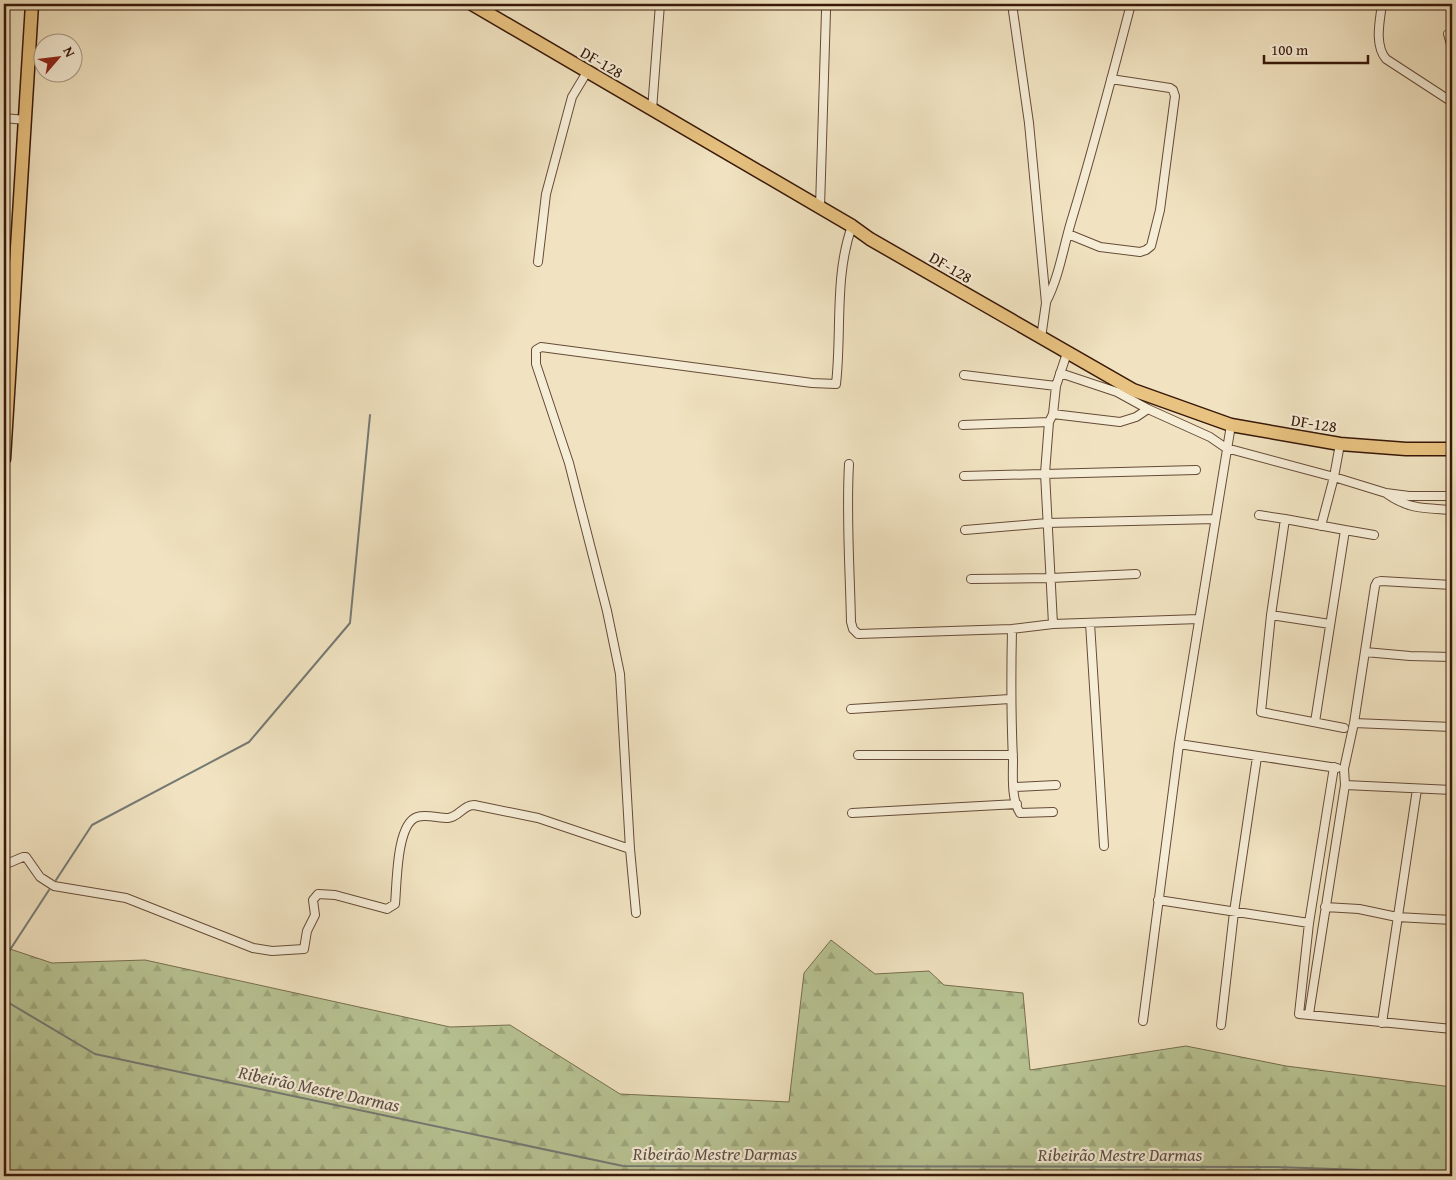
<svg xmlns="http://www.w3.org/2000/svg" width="1456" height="1180" font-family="'Gentium Book Plus',serif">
<defs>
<pattern id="forest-firs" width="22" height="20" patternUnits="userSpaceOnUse" patternTransform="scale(1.25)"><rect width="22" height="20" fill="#b8c494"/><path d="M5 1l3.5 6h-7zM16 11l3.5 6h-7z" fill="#9fa87e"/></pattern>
</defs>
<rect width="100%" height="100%" fill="#f1e3c1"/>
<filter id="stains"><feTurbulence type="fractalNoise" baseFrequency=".004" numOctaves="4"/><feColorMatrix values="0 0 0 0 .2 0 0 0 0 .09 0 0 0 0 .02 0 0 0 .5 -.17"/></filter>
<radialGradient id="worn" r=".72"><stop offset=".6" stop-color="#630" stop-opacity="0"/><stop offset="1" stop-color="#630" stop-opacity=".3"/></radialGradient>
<path fill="url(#forest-firs)" stroke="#786e4e" d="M831,940l44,34 54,-3 15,14 79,8 7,77 156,-24 100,20 166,21v89h-1448v-229l48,16 93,-3 305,67 60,-2 110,69 169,8 15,-129z"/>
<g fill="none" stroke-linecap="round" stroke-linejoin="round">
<path stroke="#767a75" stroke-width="2" d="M56,880l36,-55 157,-83 101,-119 20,-208
M4,959l45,-69
M4,1000l91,54 528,112 652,1 177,6"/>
<g stroke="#664b37" stroke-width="10">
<path id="minor" d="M1012,4l17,119 17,180 -5,35
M1382,4c-2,16 -8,41 4,55l66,43
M1448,34l4,14
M652,110l8,-106
M4,118l21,2
M820,207l6,-196
M1068,234l32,13 40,5 6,-2 5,-4 9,-36 15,-114 -2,-6 -3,-2 -59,-9
M538,262l8,-68 26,-97 15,-25
M1046,302c13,-25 17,-53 25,-80 22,-72 41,-145 60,-218
M1060,373l57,19 31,17 62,28 16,11 108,29 52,16 23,3h43
M964,375l92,11
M1053,414l67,8 16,-5 12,-8
M963,425l86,-3
M849,464c-3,53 1,106 2,158l2,7 5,5 154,-5 41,-5 146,-5
M964,476l232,-6
M1387,494c23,16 39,14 65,16
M1259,515l26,4
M1321,526l13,-49 6,-33
M965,530l82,-7 168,-4
M1345,530l29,5
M971,579l80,-1 85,-4
M1271,615l59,9
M1090,623l14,223
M1053,624l-8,-151 4,-51 4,-8 3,-28 11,-33
M1012,629c-1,44 -1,87 1,131 0,16 -2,39 7,53l33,-1
M1365,652l45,4 42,1
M851,709l159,-10
M1315,722l30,-192 -60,-11 -14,96 -10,97 83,16
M1354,723l98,4
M1179,744l158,24
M858,755h155
M1334,767l-25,156 -10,91 153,15
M1345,785l107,5
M1014,787l42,-2
M852,813l165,-9
M4,865l19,-8h3l14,20 14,9 72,12 127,50 19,3 32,-2 3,-18 8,-16 -2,-15 5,-6 17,1 52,14 8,-5c2,-19 1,-80 22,-87 9,-3 21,1 31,1 11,-1 15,-13 26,-13l64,13 92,31
M1158,900l151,23
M1325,907l34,2 38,8 55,3
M636,913l-6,-64 -10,-175 -13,-63 -38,-148 -33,-99v-14l5,-3 271,36 24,1c6,-52 -2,-108 16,-158
M1309,1014l36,-229 -1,-16 10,-46 21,-137 2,-4 4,-1 71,4
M1143,1021l36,-277 52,-319
M1382,1023l35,-234
M1221,1025l13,-113 23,-155"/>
</g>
<g stroke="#381809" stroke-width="15">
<path id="primary" d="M472,4l380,222 18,13 263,151 98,35 109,19 66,5h46
M4,459l28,-455"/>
</g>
<use href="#minor" stroke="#f6edd7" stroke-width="8"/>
<use href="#primary" stroke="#e8c280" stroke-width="12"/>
</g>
<g text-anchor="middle" stroke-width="4.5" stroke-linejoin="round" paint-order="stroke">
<g font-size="16" fill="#381809" stroke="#f6edd7">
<text transform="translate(602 62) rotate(30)" y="6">DF-128</text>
<text transform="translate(951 267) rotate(30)" y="6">DF-128</text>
<text transform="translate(1314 423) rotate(9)" y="6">DF-128</text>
</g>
<g font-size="18" font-style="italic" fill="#5c5148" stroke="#f6edd7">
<text transform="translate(319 1089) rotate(12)" y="6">Ribeirão Mestre Darmas</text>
<text x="715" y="1160">Ribeirão Mestre Darmas</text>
<text x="1120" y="1161">Ribeirão Mestre Darmas</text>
</g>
</g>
<rect width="1456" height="1180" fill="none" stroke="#f1e3c1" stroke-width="20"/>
<rect x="5" y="5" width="1446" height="1170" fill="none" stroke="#381809" stroke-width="2.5"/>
<rect x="10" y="10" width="1436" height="1160" fill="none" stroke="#381809"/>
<g transform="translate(58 58) rotate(62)"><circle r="24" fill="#f6edd7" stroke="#aa9885"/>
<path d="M0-4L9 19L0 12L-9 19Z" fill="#8f2418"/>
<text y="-8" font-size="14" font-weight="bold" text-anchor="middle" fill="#381809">N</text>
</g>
<path d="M1264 55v8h104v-8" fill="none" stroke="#381809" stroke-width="2.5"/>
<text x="1271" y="55" font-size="15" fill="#381809" stroke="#f6edd7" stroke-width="4" paint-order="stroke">100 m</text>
<rect width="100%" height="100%" filter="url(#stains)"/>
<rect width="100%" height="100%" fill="url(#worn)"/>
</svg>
